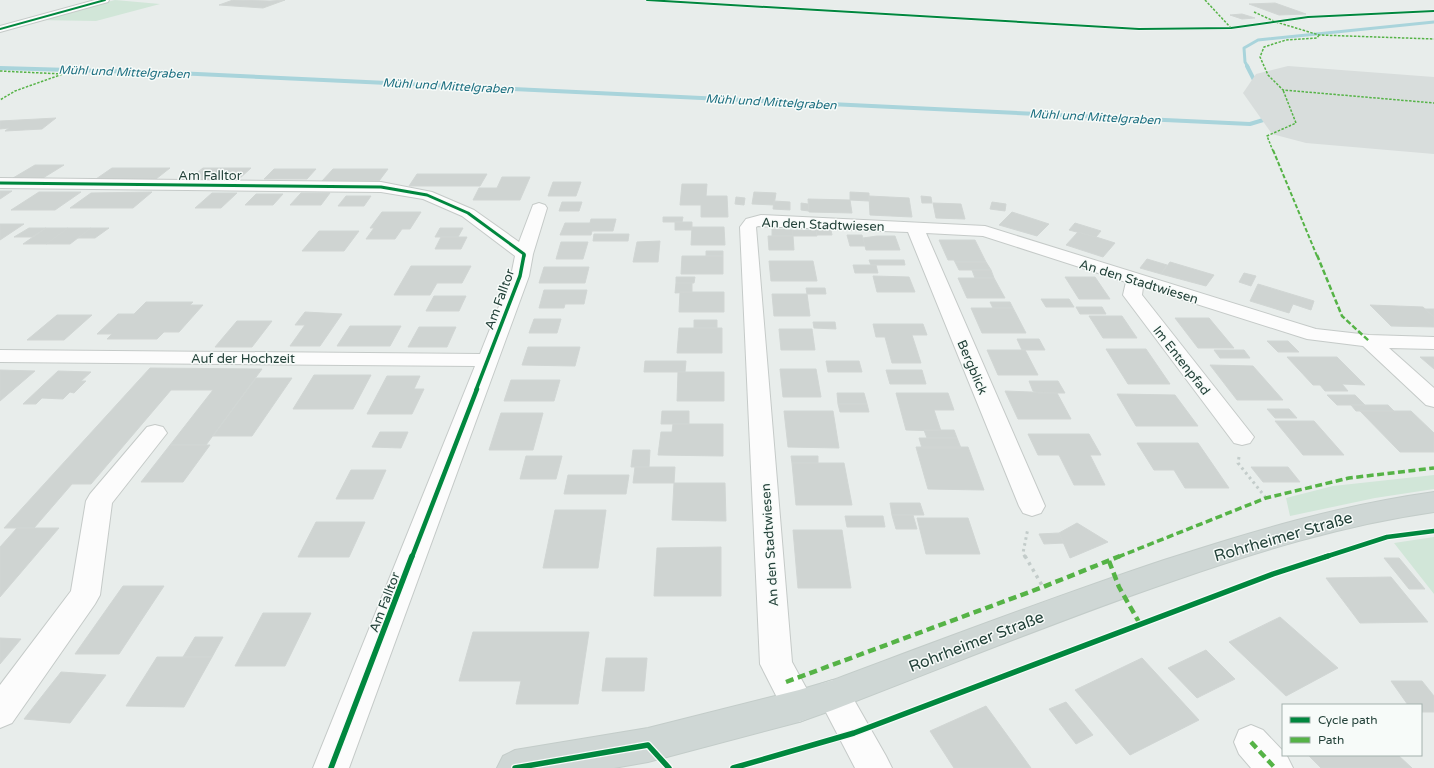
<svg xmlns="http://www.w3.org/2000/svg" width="1434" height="768" font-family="'Varela Round',sans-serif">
<rect width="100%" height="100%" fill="#e8edeb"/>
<path fill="#d1e6d8" d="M115,0l45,4 -64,17 -60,-1z
M1434,475v14l-59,9 -85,18 -4,-18 47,-12z
M1434,537v57l-40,-51z"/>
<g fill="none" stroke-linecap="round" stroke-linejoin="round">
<path stroke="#a9d4db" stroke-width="3" d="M1248,67l-3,-5 -1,-14 14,-8 176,-18"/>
<path stroke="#a9d4db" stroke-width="4" d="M0,68l176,5 1074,51 23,-7 -26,-51"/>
<path fill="#d8dddc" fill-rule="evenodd" d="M1288,66l146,11v77l-128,-11 -34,-9 -29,-41 13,-19z"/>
</g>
<path fill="#cfd4d2" stroke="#d1d6d4" d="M233,0l37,1 15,-1 -22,8 -44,-3z
M1275,3l31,11 -27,1 -30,-11z
M1242,14l13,4 -13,1 -12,-4z
M56,118l-14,11 -37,2 4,-3 -9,1v-8z
M35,165h29l-21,13h-30z
M112,168h58l-14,11h-60z
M203,168h48l-12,11h-50z
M274,169h42l-9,10h-43z
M333,169h55l-9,12h-57z
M417,174h70l-7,12h-71z
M502,177h28l-10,23h-47l6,-12h18z
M553,182h28l-5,14h-28z
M682,184h25l-1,12h21l1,21h-27v-12h-21z
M0,191h12l-12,8z
M39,192h42l-26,18h-44z
M152,192l-19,16h-63l21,-15z
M754,192l22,1 -2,12 -22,-1z
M850,192l19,1v8l-19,-1z
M212,193h25l-16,15h-26z
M301,193h29l-9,12h-31z
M256,194h27l-10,11h-28z
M346,196h25l-7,10h-26z
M869,196l40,2 3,19 -42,-2z
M921,196l10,1 1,6h-10z
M736,197l9,1 -1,7 -9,-1z
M808,199l42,1 2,13 -43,-1z
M774,201l16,1v8l-17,-1z
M562,202h20l-3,9h-20z
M992,202l14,2 -1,7 -15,-2z
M801,203l7,1 1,7 -8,-1z
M933,203l28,1 4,15 -29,-1z
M382,212h39l-11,17h-8l-7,10h-29l8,-11h-4z
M1012,212l37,12 -12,12 -38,-11z
M663,217h20l-1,5h-19z
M591,219h25l-3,12h-21l-1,4h-31l5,-12h25z
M675,222h17v8h-17z
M1075,223l26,8 -5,6 -27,-7z
M0,224h24l-24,16z
M692,227h32l1,18h-34z
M29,228h17l-14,9h-18z
M46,228h22l-22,16h-23z
M68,228h23l-21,16h-24z
M91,228h18l-14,10h-17z
M440,228h23l-5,9h-23z
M772,229l20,1 1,6h-21z
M792,230h24l1,6h-24z
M816,230h15l1,5h-15z
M319,231h40l-15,20h-42z
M1078,232l18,5 19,6 -12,14 -37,-12z
M594,234h35l-1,7h-35z
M847,235h15l3,11h-15z
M768,236h25l1,14h-25z
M877,236h18l5,14h-34l-3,-12z
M441,237h26l-6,12h-26z
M939,240h36l11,22h-31l-1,-2h-6z
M660,241l-2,21h-25l4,-20z
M561,242h27l-5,17h-27z
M706,251h17v5h-17z
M682,256h41v18h-42z
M1147,259l20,6 -6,9 -21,-6z
M869,260h35l1,5h-34z
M769,261h44l4,20h-46z
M955,262h31l5,8h-32z
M1170,262l44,13 -8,11 -45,-12z
M853,265h23l2,8h-23z
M411,266h60l-9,17h-25l-7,12h-36z
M544,267h45l-4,16h-46z
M972,270h19l3,8h-19z
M1244,273l12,3 -5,10 -12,-4z
M873,276l36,1 6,15h-38z
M676,277h19l-1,6h-18z
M1065,277h30l15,22h-31z
M958,278h36l11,20h-38z
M692,282v10l-17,1 1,-10z
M1258,284l56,17 -3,9 -18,-6 -4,9 -39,-12z
M806,288h19l1,6h-19z
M544,290h43l-3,14h-19l-1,4h-25z
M680,292h44v20h-45z
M772,294h35l3,22h-36z
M434,296h32l-7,15h-33z
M1041,299h28l5,8h-28z
M146,302h47l-3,3h13l-24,27h-15l-7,7h-50l5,-5h-15l21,-20h16z
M990,302h20l3,6h-20z
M1370,305l53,2 11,10v10l-43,-1z
M1076,307h26l4,7h-26z
M971,308h42l13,25h-44z
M1425,309h9v8z
M305,312l37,2 -22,32h-30l15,-21h-10z
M57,315h35l-28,25h-37z
M1089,316h33l15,22h-34z
M1175,318h34l25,30h-36z
M534,319h27l-4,14h-28z
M694,320h23v8h-23z
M237,321h35l-20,26h-37z
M813,322h22l1,7 -22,-1z
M873,324h50l4,11h-15l9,28h-29l-7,-26h-9z
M350,326h51l-11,20h-53z
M419,327h37l-9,20h-39z
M679,328h43v25h-45z
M779,329h33l3,21h-34z
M1017,339h22l6,11h-23z
M1267,341h21l11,11h-21z
M528,347h52l-5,19 -53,-1z
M1106,349h40l24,35h-42z
M987,350h38l13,25h-40z
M1214,350h30l6,8h-30z
M1287,357h50l28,28 -23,-1 6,7h-23l-5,-6h-7z
M1420,357h14v12z
M645,361h41l-1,11h-41z
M826,361h33l3,11h-34z
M1210,365l43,1 30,34h-46z
M150,368l112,1 -56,76h-36l43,-55h-42l-80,94h-19l-38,44h-30z
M780,369h36l5,28h-38z
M0,370l35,1 -35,30z
M886,370h36l4,14h-36z
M58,371l33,1 -10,9h5l-12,12 -4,-1 -7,7 -21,-1 -6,6h-13z
M678,372h46v29h-47z
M314,375h57l-18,34h-60z
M387,376h33l-6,13h10l-12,25h-45z
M256,378h36l-40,58h-39z
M511,380h49l-6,21h-50z
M1029,381h29l7,12h-27l-5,-2z
M1005,391l52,2 14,26h-53z
M837,393h27l3,11h-29z
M896,393h52l6,17h-20l7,21 -35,-1z
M1117,394l58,1 23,31h-62z
M1327,395h28l10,10h-28z
M838,404h29l2,8h-29z
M1351,405h37l6,6h-38z
M1267,409h22l8,9h-22z
M662,411h27v13h-28z
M784,411h49l6,37 -51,-1z
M1360,411h51l23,22v19h-34z
M501,413h42l-10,37h-44z
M1275,421h39l30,34h-41z
M673,424h50v32l-65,-1 3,-23h11z
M924,430h30l3,8h-30z
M380,432h28l-7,16 -29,-1z
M1028,434h61l12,21h-11l15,30h-31l-15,-30h-21z
M919,438h38l4,10h-39z
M1137,443h61l31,45h-44l-11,-18h-20z
M170,445h40l-27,37h-42z
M916,447h52l16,43 -56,-1z
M633,450h17l-1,17h-18z
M526,456h36l-6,23h-36z
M791,456h27v7h-26z
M792,463h52l8,42h-56z
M635,467h40l-1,16h-41z
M1251,467h37l12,15h-37z
M351,470h35l-13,29h-37z
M568,475h61l-3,19h-62z
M674,483h51l1,38 -54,-1z
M890,503h30l4,12h-32z
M555,510h51l-8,58h-55z
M892,515h21l4,14h-21z
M845,516h38l2,11h-38z
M917,518h51l12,36h-54z
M316,522h49l-16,35h-51z
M1077,523l31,19 -38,16 -11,-25z
M17,528h42l-59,69v-50z
M793,530h49l9,58h-53z
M1059,533l5,10 -20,1 -5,-10z
M721,547v49h-67l3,-48z
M1384,558h15l26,31h-16z
M1391,577l37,45 -68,1 -34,-45z
M123,586h41l-45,68h-44z
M263,613h48l-26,53h-50z
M1280,617l58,51 -52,28 -57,-54z
M473,632h116l-11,72h-62l5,-23h-62z
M195,637h28l-11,20h-29z
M0,638l21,1 -21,25z
M1206,650l29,29 -38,19 -29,-30z
M157,657h55l-28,50 -58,-1z
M606,658h41l-3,33h-42z
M1142,658l57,62 -69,35 -55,-65z
M61,672l45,3 -36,48 -46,-4z
M1391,681h31l12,15v16h-13v-7h-13z
M1066,702l27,33 -17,9 -27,-35z
M986,706l45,62h-77l-24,-37z
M1308,755h90l14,13h-91z"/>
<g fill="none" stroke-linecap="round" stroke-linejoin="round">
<g stroke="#c5cac8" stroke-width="2">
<path id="minor" d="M95,0h14l-1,2 -108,30v-6z
M0,178l381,4 51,10 42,18 45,32 14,-37 6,-2 6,2 2,3 -14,46 -4,22 -180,492h-36l162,-402 -475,-4v-12l480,4 31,-78 4,-20 -53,-40 -39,-17 -42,-7 -381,-4z
M761,215l224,11 331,103 53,6 65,2v12l-45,-1 45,40v19l-8,-2 -63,-59 -56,-7 -164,-52 -1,8 112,142 -4,6 -8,2 -8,-2 -111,-148 3,-13 -143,-46 -57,-3 119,273 -4,7 -9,3 -9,-3 -4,-7 -111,-274 -150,-6 -2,1 36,435 24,44 -5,11 -12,5 -12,-5 -27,-53 -20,-437 6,-8z
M155,425l8,2 4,6 -55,70 -12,92 -5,9 -83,119 -12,5v-43l71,-94 15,-90 4,-7 57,-67z
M833,680l12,4 41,72 6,12h-37l-38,-73 4,-11z
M1251,725l12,5 20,21v4l4,1 6,12h-42l-12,-14 -5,-12 5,-12z"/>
</g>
<g stroke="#c3ccc9" stroke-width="2">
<path id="major" d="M1434,492v20c-91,13 -178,40 -264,70 -114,39 -225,85 -337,128l-34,12 -151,40 -34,6h-117l6,-12 12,-6 133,-22 151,-38 34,-10c110,-41 220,-83 331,-120 89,-29 177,-55 270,-68z"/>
</g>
<path stroke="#c3ccca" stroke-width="3" stroke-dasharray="2.5 3.5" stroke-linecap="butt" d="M1239,457l-1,6 28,35
M1025,557l-2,-4 5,-25"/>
<path stroke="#c3ccca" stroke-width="3.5" stroke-dasharray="3 4.5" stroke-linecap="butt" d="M1025,556l18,31"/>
<use href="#minor" fill="#fcfcfc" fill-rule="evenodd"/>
<use href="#major" fill="#cfd7d5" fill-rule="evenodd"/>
<path stroke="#55b346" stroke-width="1.5" stroke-dasharray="2.5 1.5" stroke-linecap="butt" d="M1205,0l26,28
M1254,12l22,10 43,13 115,4
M1319,35l-2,3 -31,2 -22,7 -4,10 8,18 15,15 151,13
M0,71l63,3 -48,17 -15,9
M1273,151l-6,-15 29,-13 -13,-33"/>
<path stroke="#55b346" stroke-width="2" stroke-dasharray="4.5 2" stroke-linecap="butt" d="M1273,150l44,106"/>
<path stroke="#55b346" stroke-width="2.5" stroke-dasharray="5.5 2.5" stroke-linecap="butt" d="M1317,255l25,61 27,25"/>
<path stroke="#55b346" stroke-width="3.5" stroke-dasharray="7 3.5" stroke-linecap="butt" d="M1118,557l148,-59 83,-20 85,-10"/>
<path stroke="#55b346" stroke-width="4.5" stroke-dasharray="8 4.5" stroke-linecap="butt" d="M1109,561l10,26 21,37
M786,682l257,-95 77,-31
M1251,742l24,26"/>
<g stroke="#f7fbf9" stroke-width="3">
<path id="cycleway-far4" d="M647,0l492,29 92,-1 77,-11 126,-6
M0,29l105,-29"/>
</g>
<g stroke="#f7fbf9" stroke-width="5">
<path id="cycleway-far3" d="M0,183l381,4 46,8 41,18 56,41v2"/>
</g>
<g stroke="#f7fbf9" stroke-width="5.5">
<path id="cycleway-far2" d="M476,390l44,-114 4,-21"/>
</g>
<g stroke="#f7fbf9" stroke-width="7">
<path id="cycleway-far1" d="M412,557l65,-168
M1325,557l62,-20 47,-6"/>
</g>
<g stroke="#f7fbf9" stroke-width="8">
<path id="cycleway" d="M331,768l81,-212
M515,768l133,-23 21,23
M733,768l121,-35 419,-159 55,-18"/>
</g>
<use href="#cycleway-far4" stroke="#00873e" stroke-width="2"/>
<use href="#cycleway-far3" stroke="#00873e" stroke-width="3"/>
<use href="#cycleway-far2" stroke="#00873e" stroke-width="3.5"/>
<use href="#cycleway-far1" stroke="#00873e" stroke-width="4.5"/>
<use href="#cycleway" stroke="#00873e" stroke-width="5.5"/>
</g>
<g text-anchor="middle" stroke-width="3" stroke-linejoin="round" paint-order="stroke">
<g font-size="12" font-style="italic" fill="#1c6f80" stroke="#f7fbf9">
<text transform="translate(124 72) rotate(2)" y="4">Mühl und Mittelgraben</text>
<text transform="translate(448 86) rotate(3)" y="4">Mühl und Mittelgraben</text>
<text transform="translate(771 102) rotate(3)" y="4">Mühl und Mittelgraben</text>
<text transform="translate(1095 117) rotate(3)" y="4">Mühl und Mittelgraben</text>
</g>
<g font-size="13" fill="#24423a" stroke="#f7fbf9">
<text x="210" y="180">Am Falltor</text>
<text transform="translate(823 224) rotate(2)" y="5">An den Stadtwiesen</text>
<text transform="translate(1139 281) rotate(17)" y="5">An den Stadtwiesen</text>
<text transform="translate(499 299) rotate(-70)" y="5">Am Falltor</text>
<text x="243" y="363">Auf der Hochzeit</text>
<text transform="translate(1182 360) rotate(52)" y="5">Im Entenpfad</text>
<text transform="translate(973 367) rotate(67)" y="5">Bergblick</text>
<text transform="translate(769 545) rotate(-94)" y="5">An den Stadtwiesen</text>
<text transform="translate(384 602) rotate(-69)" y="5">Am Falltor</text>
</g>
<g font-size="16" fill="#24423a" stroke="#f7fbf9">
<text transform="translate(1283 536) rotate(-16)" y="6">Rohrheimer Straße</text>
<text transform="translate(976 641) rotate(-21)" y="6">Rohrheimer Straße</text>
</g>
</g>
<rect x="1282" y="704" width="140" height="52" fill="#f7fbf9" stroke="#a3b1ad"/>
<rect x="1290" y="717" width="20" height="6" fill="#00873e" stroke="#a3b1ad"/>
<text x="1318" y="724" font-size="12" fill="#24423a">Cycle path</text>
<rect x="1290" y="737" width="20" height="6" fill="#55b346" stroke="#a3b1ad"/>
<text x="1318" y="744" font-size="12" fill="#24423a">Path</text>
</svg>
